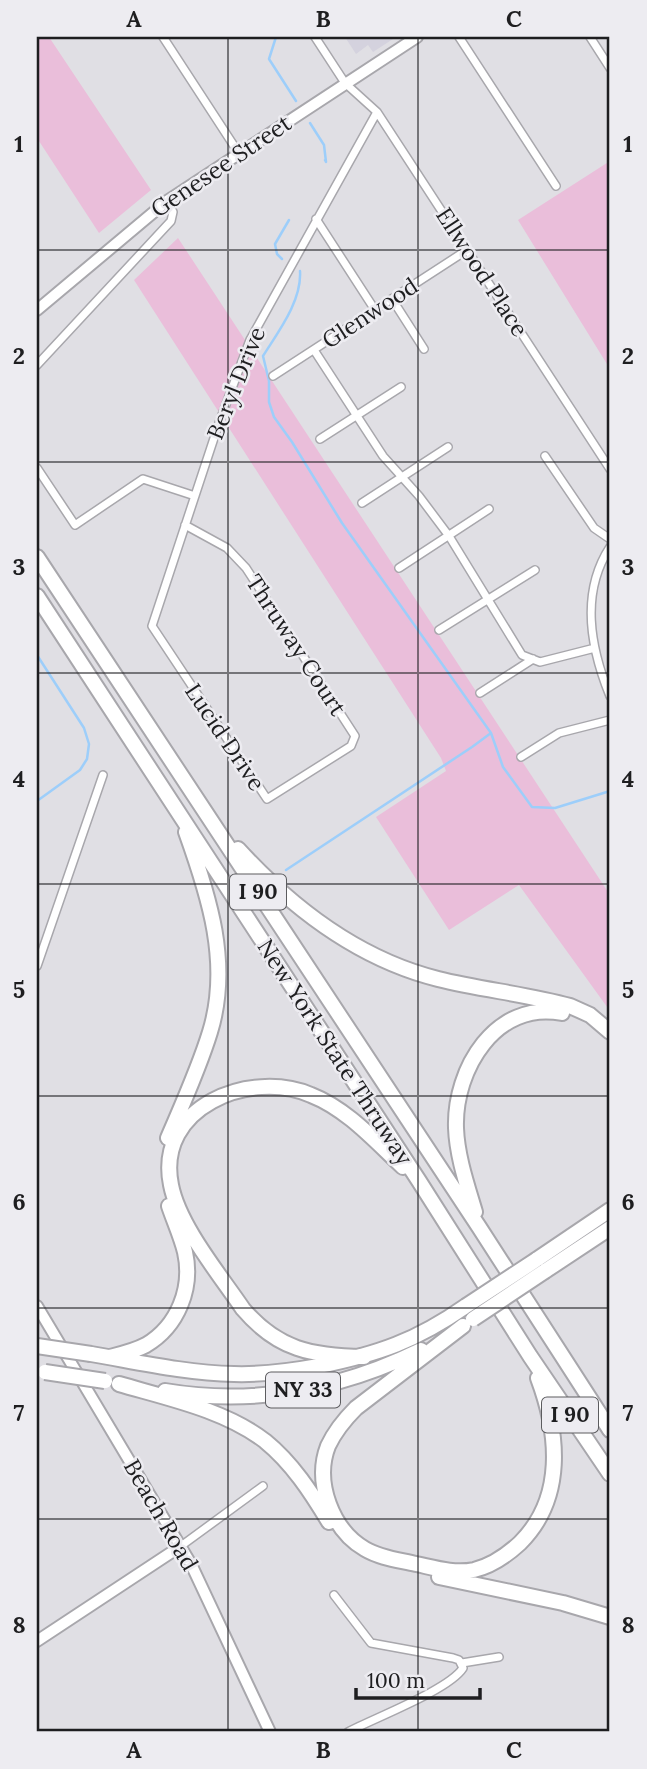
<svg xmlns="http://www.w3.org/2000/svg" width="647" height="1769" font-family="Lora,serif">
<rect width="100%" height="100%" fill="#e0dfe4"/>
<path fill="#d4d2de" d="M345,37h51l-23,15 -5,-7 -12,9z"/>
<path fill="#eabeda" d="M37,37h12l102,153 -52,43 -62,-95z
M610,161v208l-92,-149z
M178,238l432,657v116l-91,-126 -70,45 -73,-113 70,-46 -5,-13 -307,-478z"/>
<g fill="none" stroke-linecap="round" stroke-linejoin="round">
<path stroke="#9dcefa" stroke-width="2.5" d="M276,37l-7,22 27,42
M310,123l14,22 2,17 -1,-2
M282,259l-5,-5 -2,-10 14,-24
M300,271c2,30 -22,61 -37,85l6,25v21l5,15 18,25 50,81 149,210 12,34 29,40 23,1 55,-17
M37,655l47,73 5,16 -2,15 -7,11 -43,31
M286,870l186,-123 19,-14"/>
<g stroke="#a8a7ac" stroke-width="10">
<path id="street" d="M163,37l75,115
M315,37l30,46 32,29 233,357
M459,37l97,149
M590,37l20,31
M316,219l59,91
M392,299l32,50
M314,350l69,106 36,40 30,40 73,119 18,7 55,-14
M37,365l134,-144 2,-9 -6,-11
M273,376l194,-126
M320,439l81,-52
M545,456l49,72 16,11
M37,468l38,57 68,-46 52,17
M362,503l86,-56
M185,525l42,23 19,20 109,168 -4,10 -84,53 -115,-173 67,-203 31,-83 127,-228
M610,547c-30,46 -20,100 0,149
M399,568l90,-59
M439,630l96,-60
M480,693l53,-34
M521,757l38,-24 51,-13
M37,966l66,-191
M181,1546l82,-60
M334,1595l37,48 82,15 6,2 4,8c-14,22 -89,50 -115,64
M462,1663l37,-6"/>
</g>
<g stroke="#a8a7ac" stroke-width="14">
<path id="secondary" d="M37,310l130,-109 250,-164
M37,1306l154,258 79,168
M37,1641l144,-95"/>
</g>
<g stroke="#a8a7ac" stroke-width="18">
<path id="highway" d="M37,557l442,670 131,203
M37,596l382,585 111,175 80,118
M238,849c54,59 120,110 200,130 44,11 89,15 132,27l20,9 20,17
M168,1138c15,-35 31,-70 42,-106 21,-68 -1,-136 -24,-200
M475,1212c-8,-27 -18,-56 -19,-84 -2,-59 40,-128 106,-115
M536,1260l74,-50
M545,1271l65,-43
M463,1326l-107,82c-11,11 -21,23 -28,38 -14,36 4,84 37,103 15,9 34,11 51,15 19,4 38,10 58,6 17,-4 33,-15 46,-27 45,-45 39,-109 18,-165
M91,1354c47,8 95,19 143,20 29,1 57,-3 85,-8 59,-12 97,-25 147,-60
M110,1357c12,-3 25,-6 36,-12 32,-19 47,-57 39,-93 -4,-16 -11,-31 -16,-46
M364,1357c-52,-1 -86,-7 -121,-48 -23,-34 -64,-83 -72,-124 -16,-78 79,-116 140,-90 36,14 64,46 92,72
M119,1384c48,14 106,26 146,57 27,22 46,51 64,81
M165,1391c89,15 176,-2 256,-41
M439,1577l124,26 47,14"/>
</g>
<use href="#street" stroke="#fff" stroke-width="7"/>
<use href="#secondary" stroke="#fff" stroke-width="10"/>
<use href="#highway" stroke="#fff" stroke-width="14"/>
<g stroke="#a8a7ac" stroke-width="18" stroke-linecap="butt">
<path id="highway-bridge" d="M466,1306l70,-46
M473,1319l72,-48
M37,1346l54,8
M45,1372l60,9"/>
</g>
<use href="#highway-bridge" stroke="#fff" stroke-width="14"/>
</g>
<path fill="none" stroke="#1e1e20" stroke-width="2" stroke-opacity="0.55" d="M228,37v1695M418,37v1695M37,250h573M37,462h573M37,673h573M37,884h573M37,1096h573M37,1308h573M37,1519h573"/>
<g text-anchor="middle" stroke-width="5" stroke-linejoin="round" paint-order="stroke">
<g fill="#edecf1" stroke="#5c5c5f" stroke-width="2">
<rect x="230" y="874.5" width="56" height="35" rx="5"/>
<rect x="266" y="1372.5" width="74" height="35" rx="5"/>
<rect x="542" y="1397.5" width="56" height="35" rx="5"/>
</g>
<g font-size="21" font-weight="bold" fill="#1e1e20">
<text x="258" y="899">I 90</text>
<text x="303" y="1397">NY 33</text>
<text x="570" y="1422">I 90</text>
</g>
<g font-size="23" fill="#1e1e20" stroke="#edecf1">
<text transform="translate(221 166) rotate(-34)" y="8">Genesee Street</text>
<text transform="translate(482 272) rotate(57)" y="8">Ellwood Place</text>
<text transform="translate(370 313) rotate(-33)" y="8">Glenwood</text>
<text transform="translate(236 383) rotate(-68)" y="8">Beryl Drive</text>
<text transform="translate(296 645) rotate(57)" y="8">Thruway Court</text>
<text transform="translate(225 737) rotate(56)" y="8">Lucid Drive</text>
<text transform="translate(335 1052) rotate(57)" y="8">New York State Thruway</text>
<text transform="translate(161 1515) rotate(60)" y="8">Beach Road</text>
</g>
</g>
<rect width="647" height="1769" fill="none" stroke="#edecf1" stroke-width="77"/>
<path d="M356 1688v10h124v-10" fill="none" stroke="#1e1e20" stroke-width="3.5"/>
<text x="367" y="1688" font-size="21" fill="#1e1e20" stroke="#edecf1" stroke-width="5" paint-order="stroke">100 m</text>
<rect x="38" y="38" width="570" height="1692" fill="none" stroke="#1e1e20" stroke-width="2.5"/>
<g font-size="23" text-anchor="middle" font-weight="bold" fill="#1e1e20">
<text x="134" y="27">A</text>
<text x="323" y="27">B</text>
<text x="514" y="27">C</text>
<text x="19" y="152">1</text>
<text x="628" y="152">1</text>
<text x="19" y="364">2</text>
<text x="628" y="364">2</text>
<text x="19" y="575">3</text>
<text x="628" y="575">3</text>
<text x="19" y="787">4</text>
<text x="628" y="787">4</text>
<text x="19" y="998">5</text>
<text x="628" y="998">5</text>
<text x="19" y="1210">6</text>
<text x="628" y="1210">6</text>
<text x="19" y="1421">7</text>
<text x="628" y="1421">7</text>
<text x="19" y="1633">8</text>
<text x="628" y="1633">8</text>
<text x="134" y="1758">A</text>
<text x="323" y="1758">B</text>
<text x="514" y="1758">C</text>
</g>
</svg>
